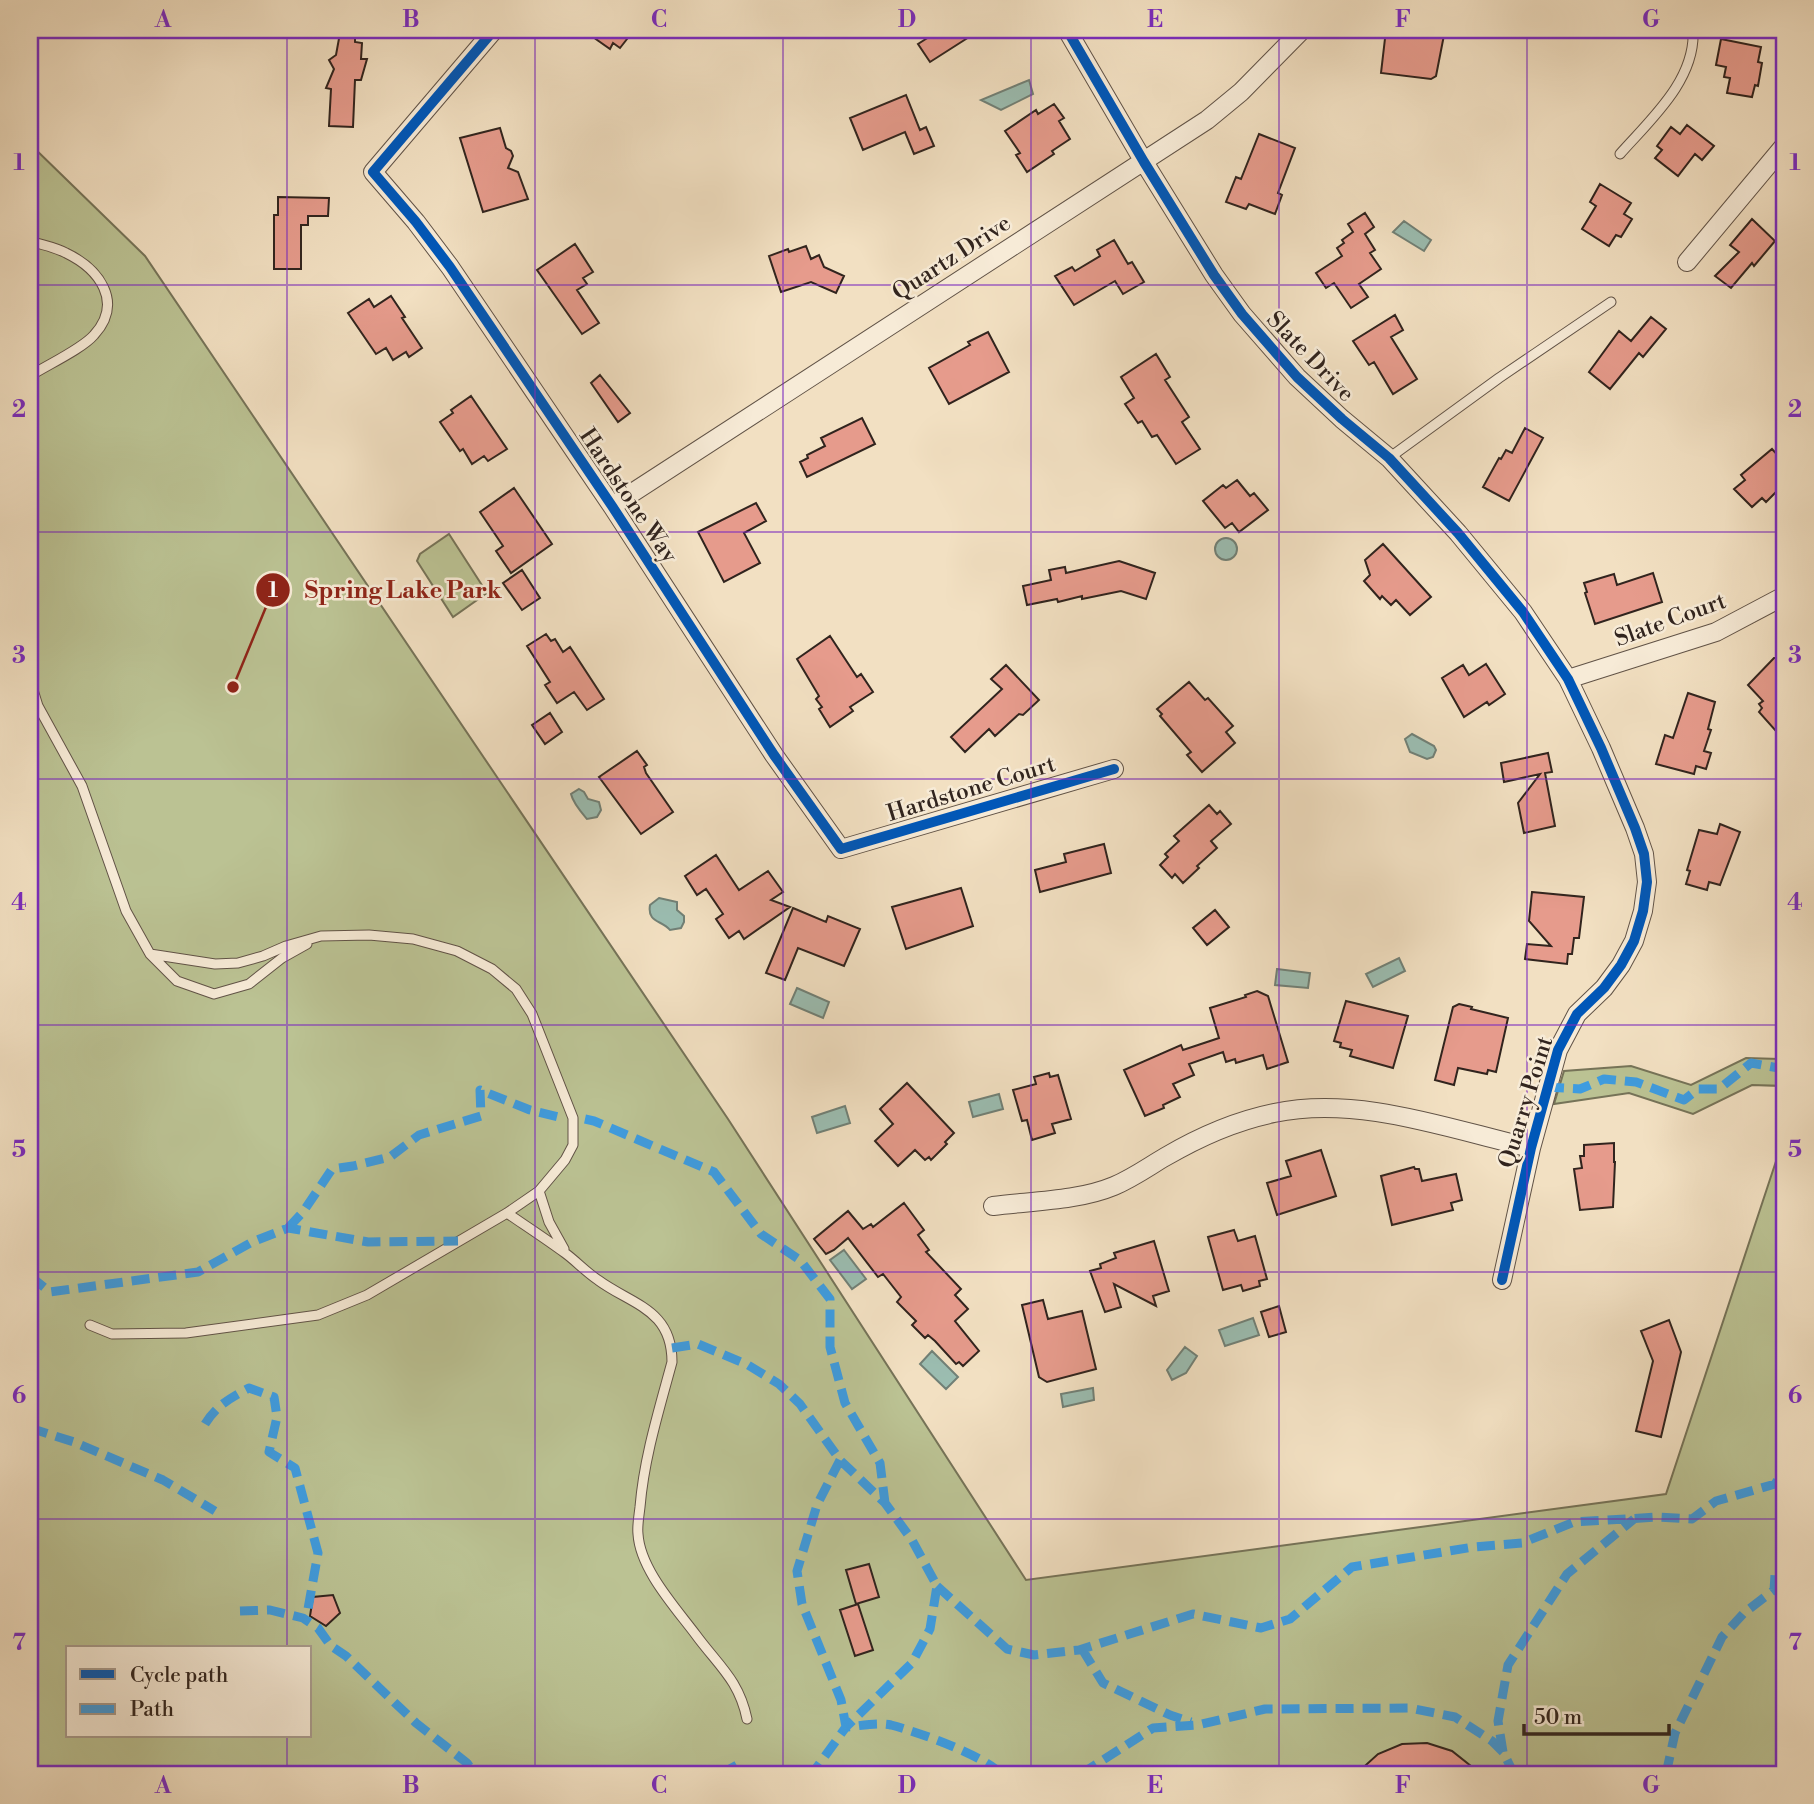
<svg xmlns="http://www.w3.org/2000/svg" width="1814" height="1804" font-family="'Libre Bodoni',serif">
<rect width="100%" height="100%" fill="#f2e0c2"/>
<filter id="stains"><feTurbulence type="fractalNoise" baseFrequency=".00286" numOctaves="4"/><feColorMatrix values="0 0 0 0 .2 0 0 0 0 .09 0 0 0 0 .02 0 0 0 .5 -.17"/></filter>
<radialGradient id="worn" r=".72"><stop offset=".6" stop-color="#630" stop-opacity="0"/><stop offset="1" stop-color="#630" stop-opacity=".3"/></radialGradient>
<path fill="#bbc293" stroke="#767358" stroke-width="2" fill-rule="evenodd" d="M30,144l115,112 583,863 298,461 640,-86 118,-357v637h-1754zM68,1648h242v88h-242z
M449,534l38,59 -34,24 -36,-56 3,-7z
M1746,1058l38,1v27l-32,-1 -59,29 -64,-21 -75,11 10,-33 67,-5 60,19z"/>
<path fill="#9bbdb1" stroke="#718076" stroke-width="2" d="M1029,80l4,14 -32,16 -20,-10z
M1404,221l27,19 -7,11 -31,-19z
M1215 549a11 11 0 1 1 22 0a11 11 0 1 1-22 0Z
M1412,734l22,12 2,4 -3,7 -6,2 -17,-7 -5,-13z
M579,789l5,3 4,7 11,3 2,8 -4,7 -10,2c-6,-7 -14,-16 -16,-25z
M659,898l18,4v8l7,6v6l-3,6 -11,2c-8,-10 -23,-7 -20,-25z
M1399,958l6,13 -32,16 -7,-13z
M1277,969l33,4 -2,15 -33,-3z
M797,988l32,14 -6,16 -33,-14z
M999,1094l4,15 -30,8 -4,-15z
M845,1106l5,17 -33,10 -5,-16z
M844,1250l22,29 -14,10 -22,-29z
M1253,1318l6,17 -34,11 -6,-16z
M1185,1347l12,9 -11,17 -14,7 -5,-10z
M932,1351l26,26 -12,12 -26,-25z
M1093,1388l1,12 -31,7 -2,-13z"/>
<path fill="#e69b8c" stroke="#31241e" stroke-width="2" d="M583,30h51l-14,18 -7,-5 -3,6z
M940,30h40l-50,32 -12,-18z
M1386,30h59l-9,46 -5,3 -50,-6z
M340,33l15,1v8l7,1 -1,16h6l-6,21h-6l-2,47 -24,-1 2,-37 -5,-1 8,-19 -5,-9 7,-5z
M1721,39l40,8 -3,15 4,1 -4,23 -3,-1 -3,12 -25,-4 3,-15 -6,-1 2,-10 -10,-2z
M906,95l14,35 6,-3 8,19 -20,8 -9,-22 -42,18 -13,-32z
M1054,104l10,14 -5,3 11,18 -18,12 2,3 -27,18 -11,-17 4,-2 -15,-22 31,-21 2,4z
M1687,125l27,21 -12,14 -7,-6 -17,22 -23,-18 7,-8 -5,-4 14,-19 9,7z
M500,128l6,20 5,3 2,5 -5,12 10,4 10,27 -45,13 -23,-74z
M1259,134l36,14 -17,45 4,2 -7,19 -26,-10 -3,5 -20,-7 10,-25 5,2z
M1600,184l31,19 -7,11 8,5 -11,18 -5,-2 -7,11 -27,-17 14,-23 -6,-4z
M278,197l51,1 -1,18h-20v9h-7v44h-27v-54h4z
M1365,213l9,14 -9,7 10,16 -5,3 11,16 -22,15 9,13 -17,11 -17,-25 -8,5 -10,-15 26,-17 -5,-8 7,-5 -2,-3 11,-8 -5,-8z
M1752,219l23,22 -21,25 -2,-3 -21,25 -16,-12 24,-24 -9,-7z
M1114,240l14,24 4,-2 12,20 -21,12 -8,-13 -41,24 -19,-29 17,-9 3,4 25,-15 -3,-6z
M575,244l18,28 -10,6 4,6 -10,6 22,33 -17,11 -45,-64z
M806,246l5,13 8,-4 5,12 20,9 -8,17 -25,-11 -30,10 -12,-36 19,-7 1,3z
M391,296l14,21 -3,1 20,30 -13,9 -3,-5 -13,8 -7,-12 -10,6 -28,-41 21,-14 5,8z
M1395,315l8,15 -12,7 26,42 -24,15 -19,-32 -5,3 -16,-24z
M1651,317l15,12 -23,28 -4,-4 -29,36 -21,-17 30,-41 12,10z
M988,332l21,40 -60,32 -20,-36 41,-23 -2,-3z
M1156,354l14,23 -5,3 24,37 -7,5 18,27 -24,15 -19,-29 -5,2 -10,-16 -4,2 -13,-19 9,-6 -13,-21z
M600,375l30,38 -12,9 -27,-39z
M471,396l36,53 -19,12 -4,-5 -12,8 -9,-15 -3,2 -20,-29 13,-9 -2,-3z
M862,418l13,26 -68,33 -7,-15 8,-4 -1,-3 18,-9 -4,-8z
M1525,428l18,10 -34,63 -26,-14 16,-29 2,1 5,-9 6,3z
M1772,449l12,13v22l-18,18 -4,-4 -10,9 -18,-18 11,-9 -4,-5z
M1237,480l13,16 4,-3 14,17 -29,22 -7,-9 -7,5 -22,-27 20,-16 3,3z
M514,488l38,56 -41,29 -15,-22 7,-5 -23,-34z
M756,503l10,18 -22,12 16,30 -36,19 -26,-50z
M1383,544l48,53 -21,18 -14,-15 -5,5 -9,-9 -2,3 -16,-18 6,-6 -5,-15z
M1119,561l36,12 -9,26 -25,-8 -39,8v-3l-24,6 -1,-3 -30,6 -4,-19 28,-6 -2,-10 16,-3 1,6z
M522,570l18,28 -18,12 -19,-27z
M1653,573l9,29 -67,22 -10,-31 2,-1 -3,-9 30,-9 3,11z
M546,634l5,7 4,-2 8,13 7,-5 34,52 -17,11 -13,-18 -17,11 -12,-18 5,-3 -23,-36z
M830,636l27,41 4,-3 12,18 -23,15 3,4 -23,16 -11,-18 3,-2 -6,-8 3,-3 -22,-37z
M1774,658h10v82l-25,-28 3,-4 -3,-4 4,-3 -15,-16z
M1486,664l19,30 -16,11 -2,-3 -23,15 -22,-39 21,-13 6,10z
M1006,665l33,35 -16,15 -4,-1 -24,22 -6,-7 -24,23 -14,-15 51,-48 -11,-10z
M1189,682l16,18 3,-2 25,28 -7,6 9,11 -33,29 -15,-17 4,-3 -31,-36 2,-2 -5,-5z
M1688,693l27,9 -7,27 3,1 -7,21 7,2 -5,16 -10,-3 -2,8 -38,-10 9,-29 8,3z
M550,713l12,19 -17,12 -13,-19z
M637,751l10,14 -3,2 2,6 27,39 -32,22 -42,-57z
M1548,753l4,19 -7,1 10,53 -31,7 -6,-30 22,-29 -36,8 -3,-19z
M1209,805l8,9 3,-3 11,13 -20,17 6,7 -20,18 2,2 -16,15 -8,-9 -3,4 -12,-13 8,-8 -3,-3 14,-13 -5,-5z
M1720,824l20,8 -20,53 -11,-3 -2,8 -21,-6 4,-13 -3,-1 12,-40 18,4z
M1104,844l7,29 -71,19 -5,-22 31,-8 -2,-8z
M716,855l23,35 29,-19 15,21 -12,8 19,7 -46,32 -5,-8 -10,7 -13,-19 7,-5 -17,-25 -9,6 -12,-19z
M961,888l12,38 -67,23 -14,-42z
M1532,892l52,5 -5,41h-5l-2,16h-4l-1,10 -42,-5 2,-15 24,2 -22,-25z
M793,908l33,14 2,-6 32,13 -16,37 -46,-18 -13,32 -19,-7z
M1215,910l14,17 -22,18 -14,-17z
M1257,991l11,5 20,66 -21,7 -4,-14 -27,8 -1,-4 -9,3 -3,-10 -34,12 5,11 -21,9 7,13 -17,8 1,3 -19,8 -21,-46 57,-25 2,5 36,-12 -9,-30 36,-11 -1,-2z
M1346,1001l62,15 -15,52 -43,-12 2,-6 -12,-3 1,-4 -7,-2z
M1459,1004l13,3 -1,2 37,9 -12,54 -8,-2 -1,4 -29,-6 -4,17 -19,-5 18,-73z
M1049,1073l1,4 8,-2 13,44 -19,5 3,9 -23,7 -5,-20 -5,1 -9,-31 23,-6 -2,-7z
M907,1083l47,50 -9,9 2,2 -16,16 -2,-3 -4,3 -10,-10 -17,16 -23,-25 18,-17 -13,-15z
M1614,1143v19h1l-2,45 -33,3 -6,-41 8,-1 -2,-12h4v-11z
M1321,1150l15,46 -59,19 -10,-32 24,-7 -5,-15z
M1414,1167l1,2h4l3,12 34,-7 6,26 -11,3 2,7 -61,15 -11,-49z
M904,1203l20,27 -6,5 11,15 -3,2 35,37 -6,6 13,14 -13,12 24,30 -16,15 -4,-4 -3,2 -21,-23 -7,-6 -3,3 -13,-13 4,-4 -19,-19 4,-5 -18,-23 -5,3 -30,-39 -14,12 -8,4 -12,-15 34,-28 15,18 8,-5 2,3z
M1234,1230l4,11 17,-5 12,43 -8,2 1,5 -17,5 -2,-6 -18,5 -15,-53z
M1154,1241l15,50 -16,5 3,10 -42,-22 7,23 -16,5 -15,-41 11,-3 -1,-4 16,-6 -2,-5z
M1043,1300l5,19 34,-8 14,58 -49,13 -8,-5 -17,-72z
M1279,1306l7,26 -17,5 -8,-25z
M1669,1320l12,32 -20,85 -25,-6 17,-70 -12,-30z
M869,1564l10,33 -23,7 -10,-34z
M333,1595l7,18 -14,13 -16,-10 3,-19z
M858,1604l15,46 -18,6 -15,-46z
M1427,1743l25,8 29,23h-125l22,-20 24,-10z"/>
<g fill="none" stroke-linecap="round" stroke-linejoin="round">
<g stroke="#615347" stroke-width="11">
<path id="lane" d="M1620,154c30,-34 76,-74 73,-124
M30,241c12,4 25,6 36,12 33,16 58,49 28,82 -12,14 -47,30 -64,41
M1389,458l110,-80 112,-76
M30,680l8,26 44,80 44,125 24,43 27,27 37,13 35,-10 33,-26 25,-14
M539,1191l10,31 15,27
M507,1213c19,13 39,26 58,40 11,8 21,19 33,27 34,25 74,29 74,82 -13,48 -28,96 -32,145 -1,9 -3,19 -2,27 2,35 37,73 58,101 22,30 43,45 51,84
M90,1325l22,9 74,-1 132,-18 49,-20 140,-82 32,-22 26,-31 8,-15v-27l-41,-104 -16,-25 -24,-20 -35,-18 -44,-12 -44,-4 -48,1 -35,10 -23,10 -25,7 -23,1 -65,-10"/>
</g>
<g stroke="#615347" stroke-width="20">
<path id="street" d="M494,30l-121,142 43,50 34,45 162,239 162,249 67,94 273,-80
M1067,30l77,132 70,113 28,39 55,63 45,42 47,39 69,75 65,79 45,67 33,69 34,80 9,26 3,28 -4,29 -9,30 -13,24 -17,23 -27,26 -19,36 -27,98 -29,132
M1687,262l97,-116
M612,506l595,-386 34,-28 61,-62
M1568,679l148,-47 68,-36
M993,1206c39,-5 85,-5 121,-20 19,-8 34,-19 51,-29 34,-20 70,-36 109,-44 84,-18 175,16 257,35"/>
</g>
<use href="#lane" stroke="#f7ebd7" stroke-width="9"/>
<use href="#street" stroke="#f7ebd7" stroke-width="18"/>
<path stroke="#3e9ce0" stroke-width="9" stroke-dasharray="18 9" stroke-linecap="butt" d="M1546,1087l34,2 24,-10 32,3 48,18 14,-11h21l32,-26 33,6
M585,1119l9,2 120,51 47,62 39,26 30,39v48l15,56 35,60 5,40
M288,1228l15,-16 29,-43 21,-3 37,-9 29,-22 62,-19 -1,-26 50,20 33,8
M30,1276l20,16 148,-20 54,-30 36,-14 80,14 90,-1
M672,1348l26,-4 50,21 31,19 21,20 40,56 45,43 27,37 25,46 -7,43 -18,34 -66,64 -34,47
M205,1424c11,-18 25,-26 44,-36l25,9 3,20 -8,35 26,16 23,85 -12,67
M30,1428l44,14 89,38 52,31
M840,1460l-23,45 -20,66 5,33 39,96 5,27c14,-1 32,-5 45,-2 27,7 92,30 110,49
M1783,1472l1,42
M937,1586l70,63 27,6 45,-5 114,-36 68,14 29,-9 62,-52 121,-20 49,-4 52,-21 84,-5 34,2 24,-18 59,-17 9,-13
M240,1611l30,-1 33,8 15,10 13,18 15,10 70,67 51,40 8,11
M1082,1649l21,34 67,32 21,7
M1503,1752l-5,-31 10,-56 59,-91 67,-55
M721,1774l23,-13
M1081,1774l72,-46 45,-3 67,-16 144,-1 46,9 37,24 11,11 11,22
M1666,1774l9,-41 47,-96 22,-24 30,-23 1,-15 9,-17"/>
<g stroke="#f7ebd7" stroke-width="15">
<path id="cycleway" d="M494,30l-121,142 43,50 34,45 162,239 162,249 67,94 273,-80
M1067,30l77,132 70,113 28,39 55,63 45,42 47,39 69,75 65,79 45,67 33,69 34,80 9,26 3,28 -4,29 -9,30 -13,24 -17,23 -27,26 -19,36 -27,98 -29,132"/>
</g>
<use href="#cycleway" stroke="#0057b8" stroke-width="10"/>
</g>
<path fill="none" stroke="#7b2cbf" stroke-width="2" stroke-opacity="0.55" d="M287,30v1618M535,30v1744M783,30v1744M1031,30v1744M1279,30v1744M1527,30v1744M30,285h1754M30,532h1754M30,779h1754M30,1025h1754M30,1272h1754M30,1519h1754M287,1736v38"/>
<g text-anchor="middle" stroke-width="5" stroke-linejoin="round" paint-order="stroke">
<g font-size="23" fill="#31241e" stroke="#f7ebd7">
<text transform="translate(951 257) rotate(-33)" y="8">Quartz Drive</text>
<text transform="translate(1311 356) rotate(46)" y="8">Slate Drive</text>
<text transform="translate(629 495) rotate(56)" y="8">Hardstone Way</text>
<text transform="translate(1670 619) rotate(-20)" y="8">Slate Court</text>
<text transform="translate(971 788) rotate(-17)" y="8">Hardstone Court</text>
<text transform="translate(1525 1102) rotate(-73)" y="8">Quarry Point</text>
</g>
</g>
<path fill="none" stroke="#8f2418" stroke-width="2.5" d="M233 687L273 590"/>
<g fill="#8f2418" stroke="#f7ebd7" stroke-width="2.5">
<circle cx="233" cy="687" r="7"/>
<circle cx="273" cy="590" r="18"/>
</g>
<g font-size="21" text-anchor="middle" font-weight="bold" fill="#fff">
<text x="273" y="597">1</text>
</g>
<g font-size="24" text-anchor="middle" font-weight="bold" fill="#8f2418" stroke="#f7ebd7" stroke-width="5" stroke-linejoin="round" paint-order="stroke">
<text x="403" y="598">Spring Lake Park</text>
</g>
<rect width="1814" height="1804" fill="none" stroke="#f2e0c2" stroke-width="77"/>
<rect x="66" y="1646" width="245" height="91" fill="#f7ebd7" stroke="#a89b8d" stroke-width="2"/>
<rect x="80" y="1669" width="35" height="10" fill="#0057b8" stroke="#a89b8d" stroke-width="2"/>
<text x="130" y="1682" font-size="21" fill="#31241e">Cycle path</text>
<rect x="80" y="1704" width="35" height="10" fill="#3e9ce0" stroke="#a89b8d" stroke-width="2"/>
<text x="130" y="1716" font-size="21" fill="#31241e">Path</text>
<path d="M1524 1724v10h145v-10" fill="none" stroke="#31241e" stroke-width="3.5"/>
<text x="1534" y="1724" font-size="21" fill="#31241e" stroke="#f7ebd7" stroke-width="5" paint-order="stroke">50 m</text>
<rect x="38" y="38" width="1738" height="1728" fill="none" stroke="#7b2cbf" stroke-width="2.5"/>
<g font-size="23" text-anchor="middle" font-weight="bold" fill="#7b2cbf">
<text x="163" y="27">A</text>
<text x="411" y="27">B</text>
<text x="659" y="27">C</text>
<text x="907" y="27">D</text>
<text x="1155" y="27">E</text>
<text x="1403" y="27">F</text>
<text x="1651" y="27">G</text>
<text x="19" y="170">1</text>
<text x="1795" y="170">1</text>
<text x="19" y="417">2</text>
<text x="1795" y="417">2</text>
<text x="19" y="663">3</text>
<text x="1795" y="663">3</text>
<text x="19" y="910">4</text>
<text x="1795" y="910">4</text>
<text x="19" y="1157">5</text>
<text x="1795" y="1157">5</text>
<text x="19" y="1403">6</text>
<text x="1795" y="1403">6</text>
<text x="19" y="1650">7</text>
<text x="1795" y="1650">7</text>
<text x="163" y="1793">A</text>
<text x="411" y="1793">B</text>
<text x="659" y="1793">C</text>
<text x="907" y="1793">D</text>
<text x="1155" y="1793">E</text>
<text x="1403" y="1793">F</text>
<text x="1651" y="1793">G</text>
</g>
<rect width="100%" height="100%" filter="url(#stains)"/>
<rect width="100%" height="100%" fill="url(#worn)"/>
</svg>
